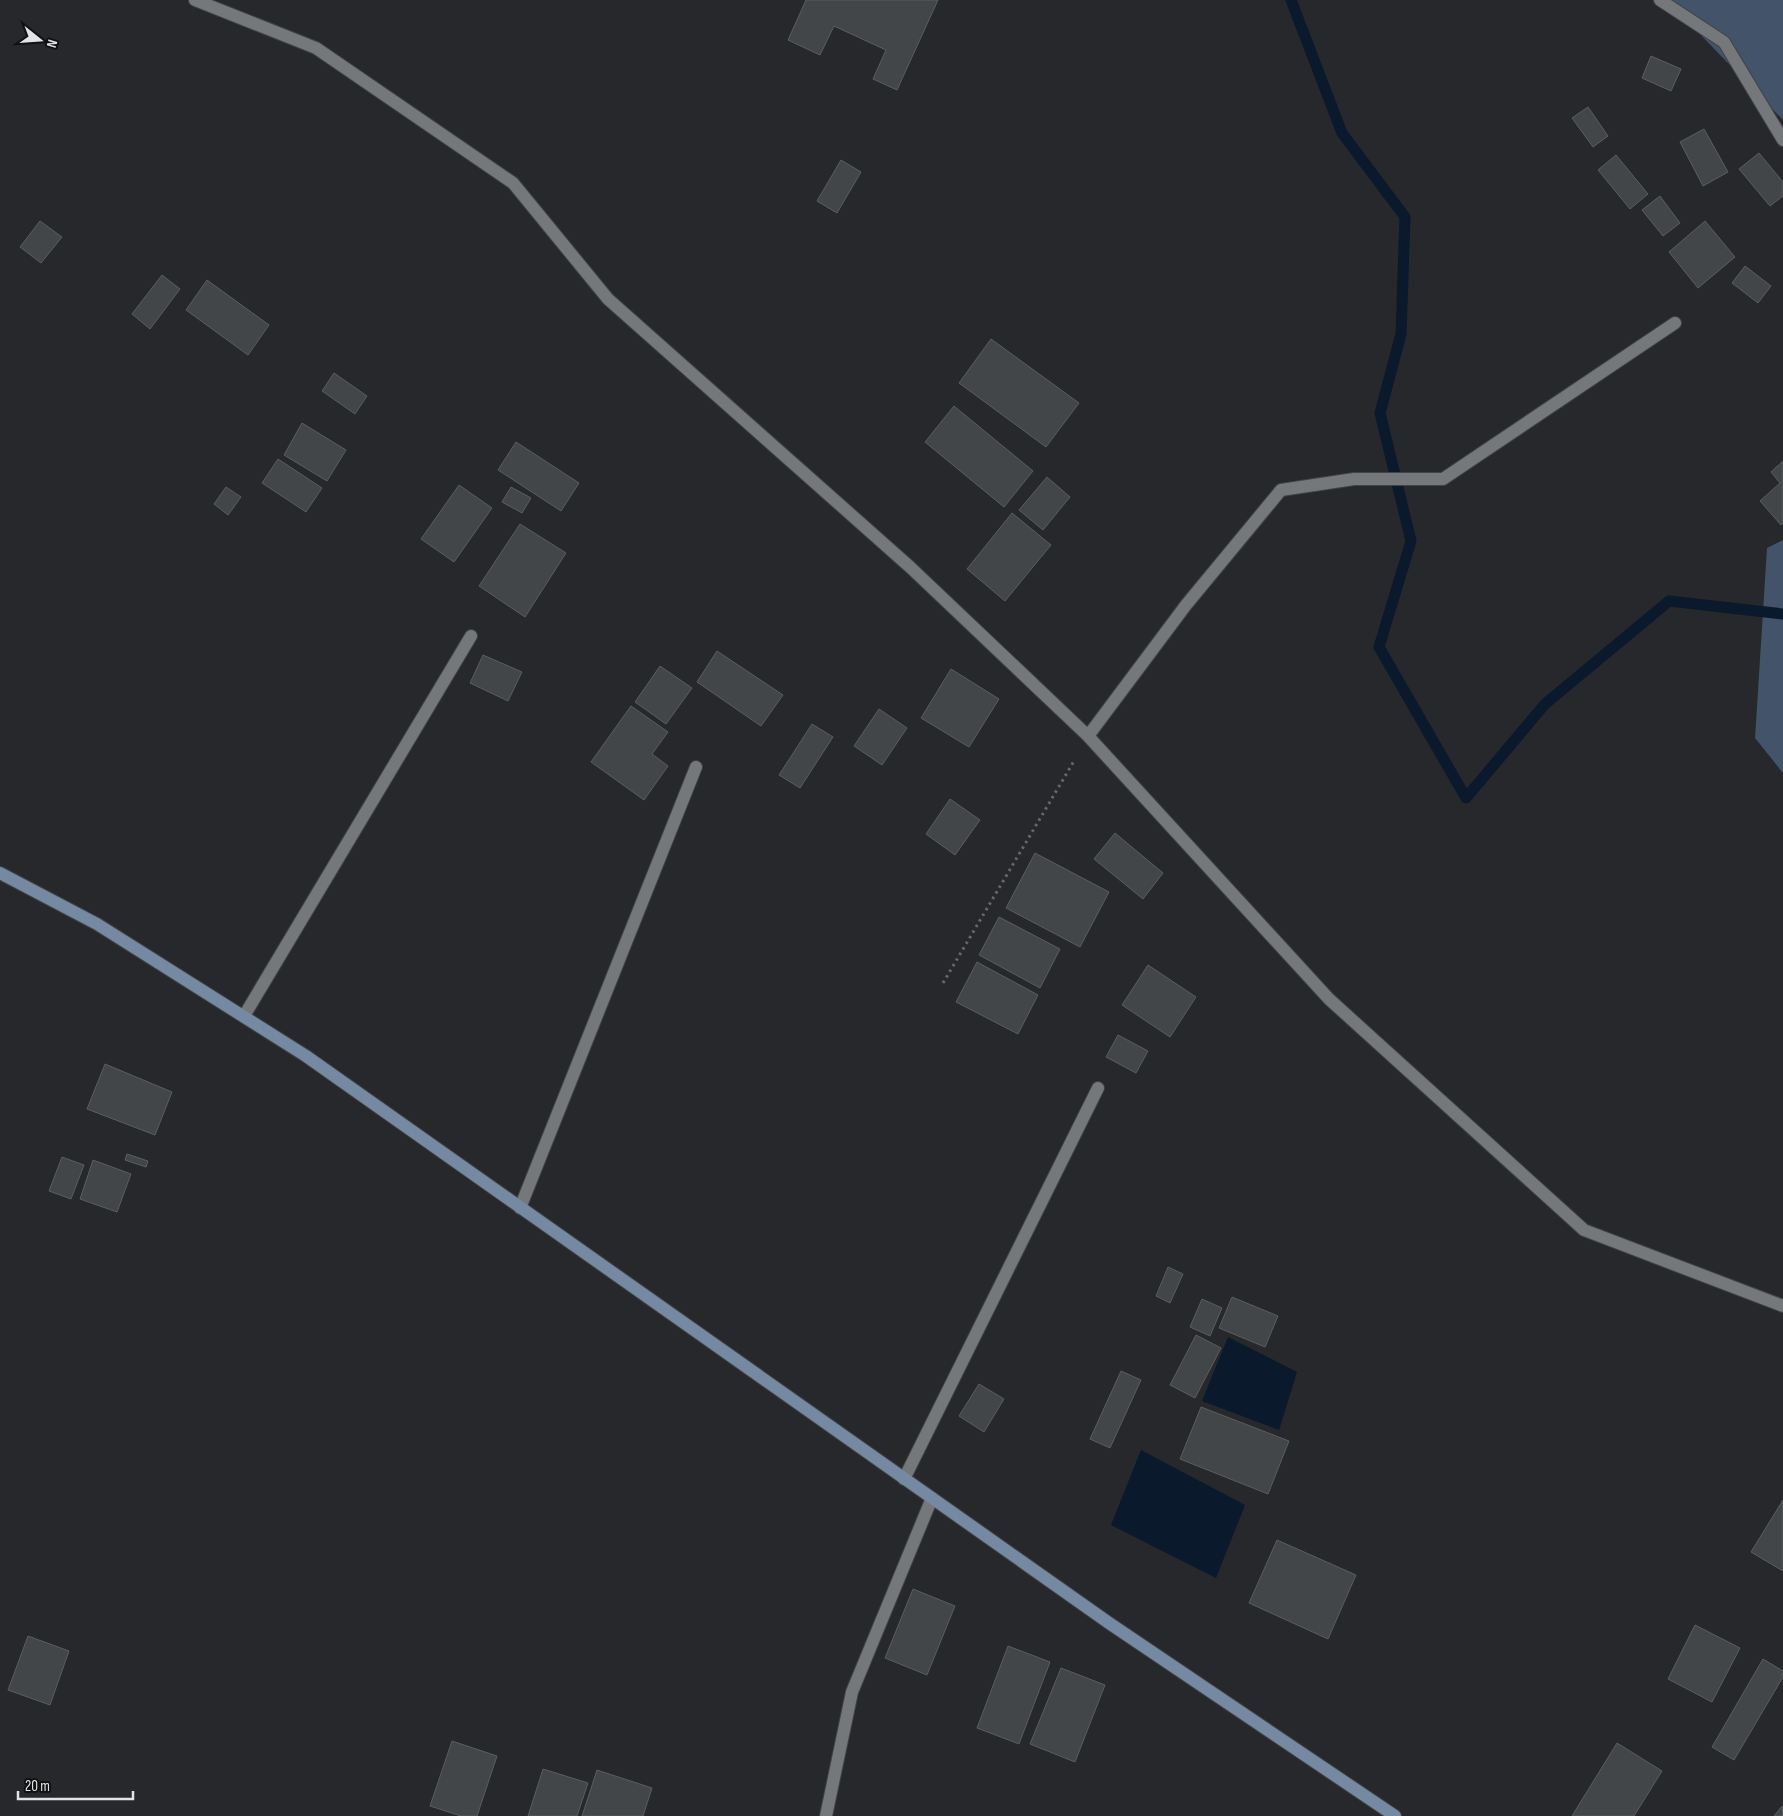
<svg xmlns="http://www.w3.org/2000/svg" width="1783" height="1816" font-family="'Sofia Sans Condensed',sans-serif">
<rect width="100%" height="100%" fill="#26282b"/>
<path fill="#42536a" d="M1667,0h116v120z
M1783,540v233l-28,-35 12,-190z"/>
<path fill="#0a192c" d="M1228,1337l69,35 -18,58 -77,-29z
M1141,1450l104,55 -29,73 -105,-53z"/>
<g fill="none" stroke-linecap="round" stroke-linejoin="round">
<path stroke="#0a192c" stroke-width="11" d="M1291,0l51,133 63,84 -4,117 -21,79 31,128 -32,106 87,151 79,-94 124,-103 114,13"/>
</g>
<path fill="#434649" stroke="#5b5d61" d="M806,0h132l-41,90 -24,-11 13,-29 -52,-24 -14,29 -32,-15z
M1651,56l30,13 -10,22 -29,-13z
M1588,107l20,29 -15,11 -21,-29z
M1704,129l24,43 -25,14 -23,-44z
M1759,153l24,29v14l-13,10 -31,-37z
M1616,155l32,39 -18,15 -32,-39z
M841,160l20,12 -24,41 -20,-12z
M1660,196l20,27 -17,13 -21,-26z
M40,221l22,16 -21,26 -21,-16z
M1705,221l30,36 -37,31 -29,-36z
M1745,266l26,20 -13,17 -26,-20z
M162,275l18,14 -30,40 -18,-15z
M207,280l62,45 -21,30 -62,-45z
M991,339l88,64 -33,44 -87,-64z
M334,373l33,23 -12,18 -33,-23z
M954,406l79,65 -29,36 -79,-65z
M302,423l44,27 -19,31 -43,-26z
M516,442l63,41 -18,28 -63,-41z
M278,459l44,29 -16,24 -44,-29z
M1783,461v62l-2,2 -21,-24 20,-18 -9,-11z
M1047,477l23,20 -27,33 -24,-20z
M459,485l33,23 -38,54 -33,-23z
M226,487l15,10 -13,18 -14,-11z
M511,487l20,11 -9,15 -20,-11z
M1012,513l39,32 -46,56 -38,-32z
M520,524l46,29 -41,64 -46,-31z
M717,651l66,44 -22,31 -64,-44z
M483,655l39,17 -14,29 -38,-18z
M660,666l32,22 -26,36 -31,-22z
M951,669l48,30 -30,48 -48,-29z
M631,706l37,26 -16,22 16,12 -24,34 -53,-38z
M879,709l28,19 -25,37 -28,-19z
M812,724l21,13 -33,51 -21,-13z
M950,799l30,21 -25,35 -29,-21z
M1115,833l48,40 -20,26 -49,-40z
M1035,853l74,39 -29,55 -74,-39z
M999,917l61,32 -20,39 -61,-33z
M977,962l61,33 -20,39 -62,-32z
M1148,965l48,32 -26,40 -48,-32z
M1118,1035l30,16 -12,22 -30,-16z
M105,1064l67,28 -17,43 -68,-26z
M127,1154l21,7 -2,6 -21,-7z
M62,1157l22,8 -13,34 -22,-8z
M93,1160l38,14 -14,38 -37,-13z
M1168,1267l15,7 -13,29 -14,-7z
M1232,1297l46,19 -13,31 -46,-19z
M1202,1299l20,9 -12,28 -20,-9z
M1196,1335l25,13 -26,50 -25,-13z
M1121,1371l20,9 -31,68 -20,-9z
M979,1384l25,15 -20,33 -25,-16z
M1201,1407l88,34 -21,53 -88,-35z
M1783,1500v71l-32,-19z
M1277,1540l79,35 -28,64 -79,-36z
M913,1589l42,17 -28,69 -42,-17z
M1695,1625l45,23 -28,54 -44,-23z
M28,1636l41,15 -19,54 -42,-15z
M1008,1646l42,16 -31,82 -42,-16z
M1763,1659l20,12v6l-49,83 -22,-13z
M1061,1668l44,17 -30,77 -45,-18z
M452,1741l45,15 -20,60h-16l-31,-10z
M1617,1743l45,28 -28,45h-62z
M543,1769l45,14 -11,33h-49z
M597,1770l55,18 -9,28h-61z
M1782,1806l1,10h-9z"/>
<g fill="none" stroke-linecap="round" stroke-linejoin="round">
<g stroke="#414345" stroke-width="14">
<path id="street" d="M195,0l121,48 197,135 95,116 302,268 178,169 241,263 255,231 199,76
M1660,0l64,42 59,98
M1088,736l98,-131 95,-115 73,-11h89l232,-156
M244,1016l227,-380
M520,1208l176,-441
M904,1479l194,-391
M826,1816l26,-124 80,-194"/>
</g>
<g stroke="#414345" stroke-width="14">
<path id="secondary" d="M0,873l97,51 209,132 803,567 286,193"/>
</g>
<path stroke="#65676a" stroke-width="3" stroke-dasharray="2.5 4" stroke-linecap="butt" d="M943,983l131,-222"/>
<use href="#street" stroke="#75787b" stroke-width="12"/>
<use href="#secondary" stroke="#7589a2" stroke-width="12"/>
</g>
<g transform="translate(40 40) rotate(107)" stroke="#101112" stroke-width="4" paint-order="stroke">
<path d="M0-4L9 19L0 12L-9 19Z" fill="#e1e3e5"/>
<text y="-8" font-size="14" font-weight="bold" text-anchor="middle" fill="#e1e3e5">N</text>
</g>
<path d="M18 1791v8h115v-8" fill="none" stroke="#e1e3e5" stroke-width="2.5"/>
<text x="25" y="1791" font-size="15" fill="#e1e3e5" stroke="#101112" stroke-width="4" paint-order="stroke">20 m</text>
</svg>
